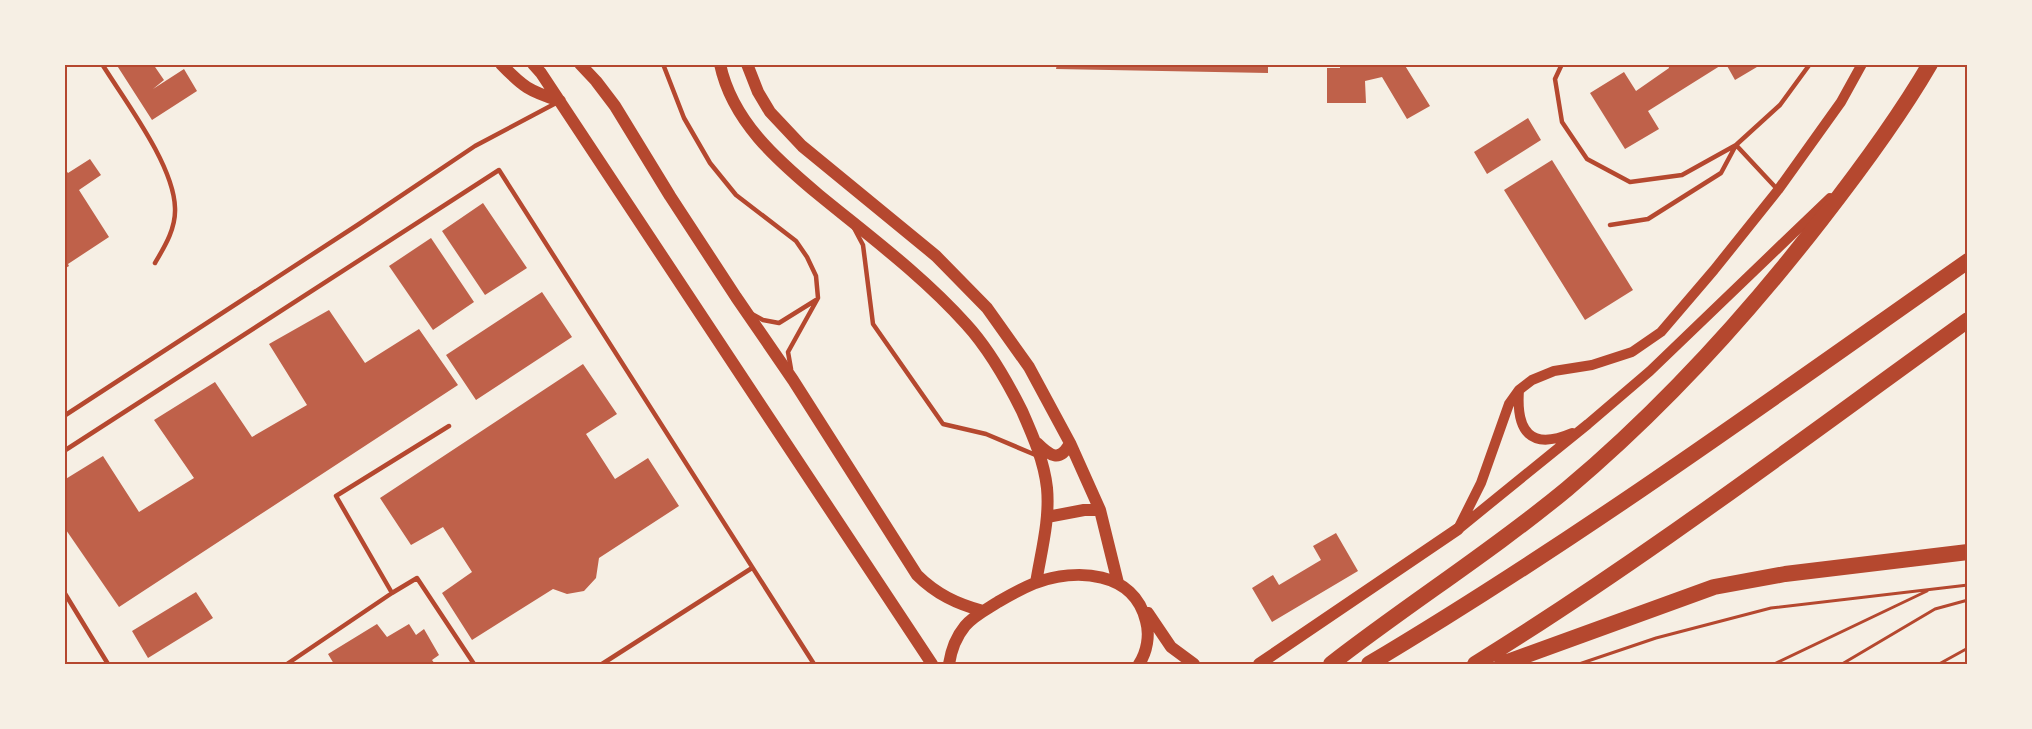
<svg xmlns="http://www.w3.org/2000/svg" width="2032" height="729" font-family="Poppins,sans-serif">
<rect width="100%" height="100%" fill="#f6efe4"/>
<path fill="#bf614a" d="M116,64h37l11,16 -11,9 31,-20 13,22 -45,29z
M1057,64h211v9l-212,-4z
M1340,64h64l26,42 -23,13 -25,-42 -17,4 1,22h-39v-35h13z
M1668,64h55l-75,47 11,18 -34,20 -35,-56 34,-21 12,19 33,-23z
M1726,64h36l-27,16z
M1528,118l13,22 -54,34 -13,-22z
M90,159l11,16 -22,15 30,47 -41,27 1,2 -5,3v-101l4,5z
M1552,160l81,130 -48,30 -81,-130z
M483,203l44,65 -42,27 -43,-64z
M431,238l43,64 -41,28 -44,-64z
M542,292l30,45 -96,63 -30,-45z
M329,310l36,53 54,-34 39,56 -339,222 -55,-80v-47l39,-24 36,56 55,-34 -40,-58 61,-38 37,55 55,-32 -38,-61z
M583,364l34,50 -31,20 29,45 33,-21 31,48 -80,52 -3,20 -12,13 -17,3 -14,-5 -81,51 -30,-47 30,-21 -29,-45 -32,18 -31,-47z
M1336,533l22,38 -86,51 -20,-34 21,-13 6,10 42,-25 -8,-14z
M196,592l17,26 -65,40 -16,-27z
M377,624l10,13 22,-13 7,11 8,-6 15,26 -7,5 3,4h-101l-6,-10z"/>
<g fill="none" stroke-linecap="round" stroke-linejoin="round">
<path stroke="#b5482f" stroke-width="3" d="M1579,664l77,-26 115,-30 197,-23
M1774,664l153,-73
M1842,664l93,-55 33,-9
M1939,664l29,-16"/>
<path stroke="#b5482f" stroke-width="4.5" d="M102,64c23,37 72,101 73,144 1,20 -10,38 -20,55
M663,64l21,54 26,45 26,32 60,46 11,16 9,19 2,22 -30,54 3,17
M1562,64l-7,15 7,43 25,37 43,23 52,-7 54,-30 42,45
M1610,225l38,-6 73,-46 15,-28 44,-40 30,-41
M854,228l9,17 10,79 70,100 43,10 52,22
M752,314l11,6 16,3 37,-23
M64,416l295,-192 116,-78 83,-44
M64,451l435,-281 315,494
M64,592l44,72
M392,593l25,-15 57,86
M287,664l105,-71 -56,-97 113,-70
M602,664l150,-96"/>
<path stroke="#b5482f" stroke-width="10" d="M1519,390c-3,41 11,61 53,43
M1461,527l127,-103 62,-53 180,-173
M1458,529l23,-46 28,-79 10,-14 13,-10 22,-9 38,-6 40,-13 29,-20 53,-62 64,-80 63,-88 21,-38"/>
<path stroke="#b5482f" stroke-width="12" d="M501,64c22,23 28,27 59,37
M533,64l8,9 391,591
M580,64l16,17 19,25 55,90 66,101 57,83 124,195c19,19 40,29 66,36
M720,64c12,57 57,96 99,131 50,41 103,80 147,129 23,25 41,57 56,87 11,25 22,50 25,77 3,32 -6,64 -11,95
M747,64l11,28 12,20 32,34 134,110 51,52 42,59 41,76 30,67 18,73
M1037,443c13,13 23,20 33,0
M1047,517l37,-7h16
M1148,613l23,34 23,17
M949,664c2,-13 7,-27 16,-38 8,-10 22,-17 33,-24 12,-7 25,-14 37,-19 42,-15 99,-12 111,38 4,14 1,31 -7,43
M1259,664l199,-135"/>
<path stroke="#b5482f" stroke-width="16" d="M1331,664c77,-60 160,-112 236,-175 95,-80 178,-171 254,-269 39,-50 77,-101 109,-156
M1369,664c207,-123 402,-265 599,-403
M1475,664c170,-105 330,-227 493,-344
M1502,664l212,-77 71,-13 183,-22"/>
</g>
<rect width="2032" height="729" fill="none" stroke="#f6efe4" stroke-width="132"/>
<rect x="66" y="66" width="1900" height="597" fill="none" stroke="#b5482f" stroke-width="2"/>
</svg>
